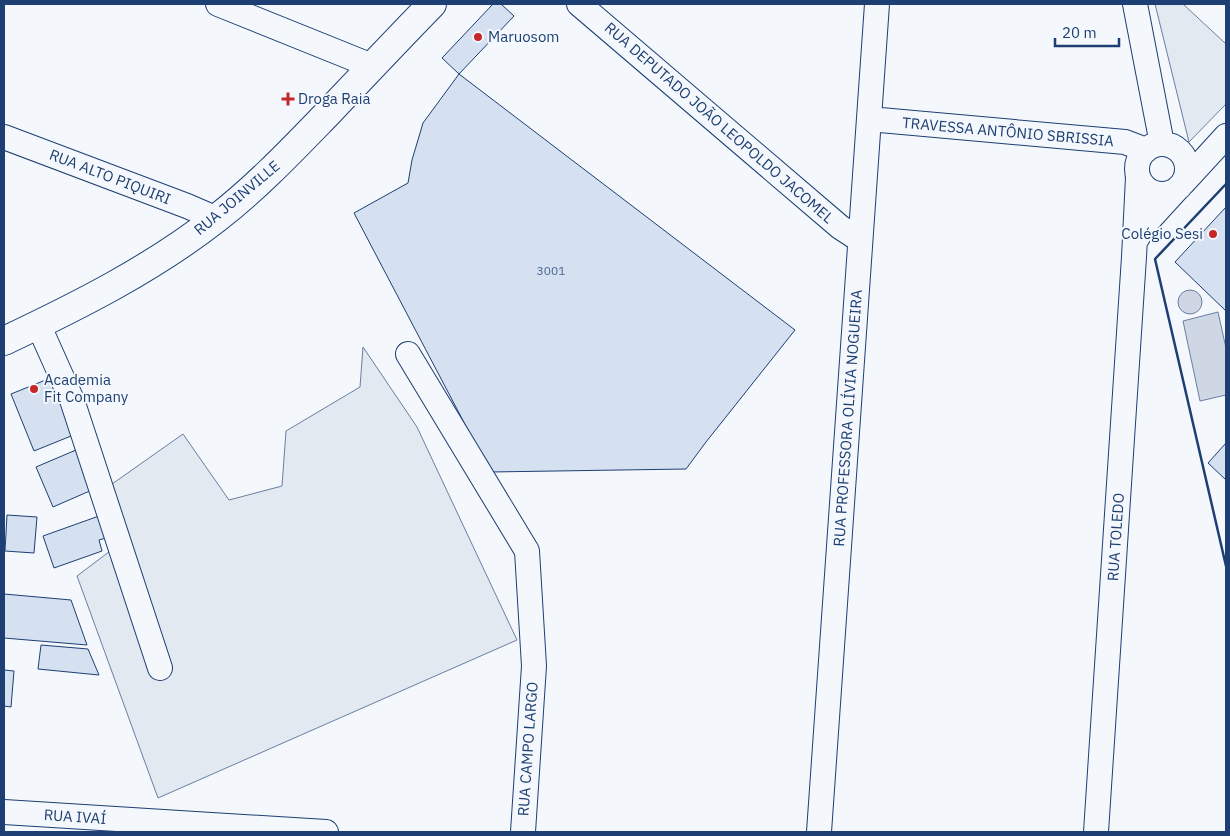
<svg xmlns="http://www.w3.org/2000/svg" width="1230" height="836" font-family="'IBM Plex Sans',sans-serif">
<rect width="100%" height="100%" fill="#f4f7fb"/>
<path fill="#e3e9f0" stroke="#687fa3" d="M1155,4h28l43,40v60l-37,38z
M363,347l54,80 100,213 -359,158 -81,-222 45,-34 -17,-53 78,-55 46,66 53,-14 4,-55 74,-44z"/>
<path fill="#cfd7e4" stroke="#687fa3" d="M1178 302a12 12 0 1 1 24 0a12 12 0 1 1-24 0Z
M1218,312l8,36v47l-26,6 -17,-80z"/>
<path fill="#d5e0f0" stroke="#1d3f73" d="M493,4h8l13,12 -55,58 -17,-16z
M459,74l336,256 -89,112 -20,27 -196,3 -136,-259 54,-30 4,-23 11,-37z
M1226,207v104l-51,-49z
M53,377l23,57 -42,17 -23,-57z
M1226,443v37l-18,-17z
M76,450l16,40 -39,17 -17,-40z
M7,515l30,2 -3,36 -29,-2z
M99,516l7,22 -7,2 3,11 -48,17 -11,-32z
M4,594l67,6 16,45 -83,-7z
M41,645l47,4 11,26 -61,-6z
M4,670l10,1 -3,36 -7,-1z"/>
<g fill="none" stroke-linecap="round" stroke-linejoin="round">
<g stroke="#1d3f73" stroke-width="26">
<path id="minor" d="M218,4l154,62
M579,4l261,223 20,13
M1135,4l27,140
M869,119l256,23 13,5 7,4
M4,137l183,69 30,13
M1137 169a25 25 0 1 1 50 0a25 25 0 1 1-50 0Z
M1183,183l43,-47
M1135,242l11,-19 32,-35
M38,324l34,76 88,268
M408,354l119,197 7,115 -11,166
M4,812l322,20
M819,832l58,-828
M1096,832l38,-575 4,-80"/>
</g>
<g stroke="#1d3f73" stroke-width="30">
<path id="major" d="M4,341c74,-35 148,-72 213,-123 40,-31 75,-68 110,-104 35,-37 70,-74 105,-110"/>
</g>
<use href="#minor" stroke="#f4f7fb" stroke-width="24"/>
<use href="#major" stroke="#f4f7fb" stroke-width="28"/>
<path stroke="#1d3f73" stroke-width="2.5" d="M1226,184l-71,75 71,307"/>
</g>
<g fill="#c62828" stroke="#f4f7fb" stroke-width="2">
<circle cx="478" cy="37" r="5"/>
<path d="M285.5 91.5h5v5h5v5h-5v5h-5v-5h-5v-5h5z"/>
<circle cx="1213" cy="234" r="5"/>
<circle cx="34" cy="389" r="5"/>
</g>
<g text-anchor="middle" stroke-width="4" stroke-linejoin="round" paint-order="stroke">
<g font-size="12" fill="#4b6792">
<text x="551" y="275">3001</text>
</g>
<g font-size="15" fill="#1d3f73" stroke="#f4f7fb" text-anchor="start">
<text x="488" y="42">Maruosom</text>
<text x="298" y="104">Droga Raia</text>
<text x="1203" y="239" text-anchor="end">Colégio Sesi</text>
<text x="44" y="385">Academia<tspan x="44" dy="17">Fit Company</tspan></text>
</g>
<g font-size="15" fill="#1d3f73" stroke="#f4f7fb">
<text transform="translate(719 123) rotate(41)" y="5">RUA DEPUTADO JOÃO LEOPOLDO JACOMEL</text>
<text transform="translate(1008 132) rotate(5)" y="5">TRAVESSA ANTÔNIO SBRISSIA</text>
<text transform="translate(110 177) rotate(21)" y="5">RUA ALTO PIQUIRI</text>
<text transform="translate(237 198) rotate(-40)" y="5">RUA JOINVILLE</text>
<text transform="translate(848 418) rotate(-86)" y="5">RUA PROFESSORA OLÍVIA NOGUEIRA</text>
<text transform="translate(1116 537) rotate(-86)" y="5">RUA TOLEDO</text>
<text transform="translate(528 749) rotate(-86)" y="5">RUA CAMPO LARGO</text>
<text transform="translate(75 817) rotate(4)" y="5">RUA IVAÍ</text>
</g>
</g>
<rect width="1230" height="836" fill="none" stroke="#1d3f73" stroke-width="10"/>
<path d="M1055 38v8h64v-8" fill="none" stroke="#1d3f73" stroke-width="2.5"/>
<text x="1062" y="38" font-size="15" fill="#1d3f73" stroke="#f4f7fb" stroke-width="4" paint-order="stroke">20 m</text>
</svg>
